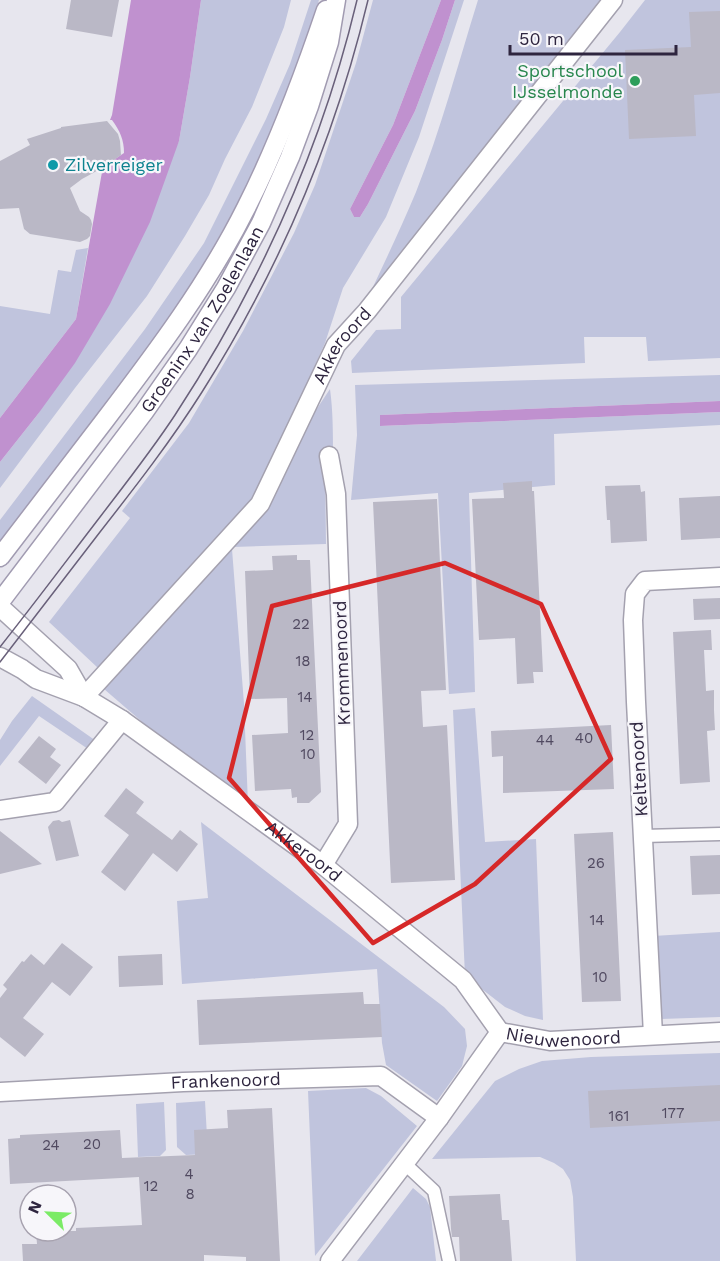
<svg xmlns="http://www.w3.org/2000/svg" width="720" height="1261" font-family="'Work Sans',sans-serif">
<rect width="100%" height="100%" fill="#e7e6ee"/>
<path fill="#c0c4dd" d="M201,0h90l-7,27 -32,80 -27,52 -16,36 -24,41 -38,60 -72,92 -75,100v-26l38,-48 141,-273 11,-64z
M311,0h8l-23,72 -47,112 -53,93 -63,96 -133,171v-24l145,-191 59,-86 62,-124 24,-55z
M373,0h68l-48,125 -43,84 4,8h6l8,-13 47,-93 27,-71 13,-40h9l-45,137 -33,80 -43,71 -18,55 -63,142 -11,17 -142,157 -11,9 -49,-46 81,-104 -8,-7 67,-88 54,-92 51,-98 21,-48 41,-122z
M478,0h136l-257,321c20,-43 41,-86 59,-129 25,-63 42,-128 62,-192z
M645,0h75v358l-72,3 -2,-24h-62l1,26 -233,10 -1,-12 25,-31 25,-1v-32l219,-265z
M88,248l-12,71 -76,99v-112l50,8 8,-44 13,2 5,-22z
M720,375v26l-340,14 1,11 339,-14v13l-166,9 1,51 -86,8 6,199 -26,2 -11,-201 -87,7 6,-65 -2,-50z
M330,389c3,22 3,44 3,67l-8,1 1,87 -93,3 31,-33 44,-92z
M232,549l12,155 4,100 -72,-53 -72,-62z
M32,696l67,47 -8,8 -52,-35 -39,50v-26l12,-19z
M475,708l10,134 51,-3 7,181 -18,-4 -20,-9 -40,-31 -12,-266z
M201,822l243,185 21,22 2,17 -5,20 -25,35 -51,-36 -4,-22 -5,-74 -195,15 -5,-83 31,-3z
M720,932v85l-59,2 -8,-83z
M720,1053v208h-144l-3,-64 -3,-17 -7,-11 -9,-6 -14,-6 -108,2 63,-78 24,-12 23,-8 49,-4z
M366,1088l15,8 36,30 -102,130 -7,-165z
M205,1101l3,53 -22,1 -9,-8 -1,-44z
M164,1102l2,48 -6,6 -22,1 -2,-53z
M413,1188l13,11 4,8 6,54h-79z"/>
<path fill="#c091cf" d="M131,0h70l-11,77 -11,64 -29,81 -40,82 -35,59 -37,51 -38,48v-44l76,-99 26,-147 -2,-3 24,-16c0,-13 -4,-22 -12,-33h-2l2,-5z
M441,0h14l-13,40 -27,71 -47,93 -8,13h-6l-4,-8 43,-84z
M720,401v11l-340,14v-11z"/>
<path fill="#bab8c6" d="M71,0h48l-7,37 -46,-8z
M720,11v82l-26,2 2,41 -67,3 -4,-89 66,-3 -2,-35z
M107,121l11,13 2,7 1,14 -17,12 -22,12 -12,9 10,23 9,6 2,3 1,4 -2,12 -3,3 -7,3 -50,-8 -6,-5 -5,-21 -19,1v-48l30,-16 -3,-6 34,-11v-1z
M532,481v10h2l9,181h-10l1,11 -17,1 -2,-46 -36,2 -7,-141 32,-1 -1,-15z
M640,485l1,7 4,-1 2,50 -36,2 -1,-23h-3l-2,-34z
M720,496v42l-39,2 -2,-42z
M437,499l9,191 -25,1 2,36 24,-2 8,155 -64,3 -18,-381z
M297,555v5h13l11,232 -12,11h-12v-6l-5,1 -1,-9 -36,2 -3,-56 36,-2 -1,-35 -37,1 -5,-128 28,-1 -1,-14z
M720,598v21l-26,1 -1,-21z
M711,630l1,20h-8l2,41 8,-1v20l1,20 -8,1 3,51 -30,2 -7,-152z
M611,725l3,64 -111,4v-37l-11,1 -1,-26z
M39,736l17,13 -6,8 11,8 -15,19 -28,-22z
M126,788l18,14 -8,11 36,27 8,-10 18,14 -21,28 -24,-19 -28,38 -24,-19 28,-37 -25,-19z
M59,820l3,2 8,-2 9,36 -23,5 -8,-34 5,-6z
M0,831l42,33 -42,10z
M613,832l8,169 -39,1 -8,-168z
M720,855v39l-28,1 -2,-39z
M62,943l31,24 -23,29 -18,-14 -29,36 21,16 -19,23 -25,-20v-39l7,-9 -4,-4 19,-24 2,1 7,-8 13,11z
M162,954l1,31 -44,2 -1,-31z
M363,992l1,12h16l2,33 -183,8 -2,-45z
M720,1085v36l-130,7 -2,-37z
M272,1108l8,153h-34v-4l-42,-2v6h-181l-1,-17h15l-1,-13h40v-3l66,-3 -3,-48 -129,7 -2,-45 12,-1v-3l100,-5 2,28 73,-3 -1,-25 34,-2 -1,-18z
M500,1194l2,26h7l3,41h-52l-1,-24h-7l-1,-8 -2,-33z"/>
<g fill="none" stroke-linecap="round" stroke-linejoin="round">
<g stroke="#a4a1af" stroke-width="15">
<path id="lane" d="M643,836l77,-2
M404,1163l30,28 15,70"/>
</g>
<g stroke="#a4a1af" stroke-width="21">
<g id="street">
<path d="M0,607l68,62 16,28"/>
<path id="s1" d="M0,657l22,12 14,10 48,18 38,23 201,145 140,115 37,52"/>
<path id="s2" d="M84,697l176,-193 76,-159 31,-34 246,-311"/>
<path d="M0,810l55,-8 67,-82"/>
<path d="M323,865l25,-41 -12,-330 -7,-38"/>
<path id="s3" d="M500,1032l50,9 170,-9"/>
<path d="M653,1035l-17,-333 -3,-82 2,-26 10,-13 75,-4"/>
<path id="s4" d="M0,1092l183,-10 198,-6 58,42"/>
<path d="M330,1261l109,-143 61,-86"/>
</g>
</g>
<g stroke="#a19bb1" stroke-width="21">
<g id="secondary">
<path d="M0,557c35,-46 70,-92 105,-137 51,-67 103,-136 141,-212 32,-63 57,-130 80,-198"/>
<path id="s5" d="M0,602l144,-190 44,-63 38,-61 35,-65 29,-66 19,-51 20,-64 7,-42"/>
</g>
</g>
<use href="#lane" stroke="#fff" stroke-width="12"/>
<use href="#street" stroke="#fff" stroke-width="18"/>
<use href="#secondary" stroke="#fff" stroke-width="18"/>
<path stroke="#69607a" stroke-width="1.5" d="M0,647c34,-43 67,-87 100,-130 26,-34 52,-67 75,-102 83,-127 147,-268 182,-415
M0,662c33,-43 67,-87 100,-130 36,-46 71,-91 102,-140 76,-120 133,-254 166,-392"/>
</g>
<path fill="none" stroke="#d62828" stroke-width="4.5" stroke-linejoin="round" d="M445,563l96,41 70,155 -136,125 -102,59 -144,-165 43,-172z"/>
<circle fill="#2e9e5b" stroke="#f7f6fa" stroke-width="2" cx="635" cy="81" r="6"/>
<circle fill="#0f9aa8" stroke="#f7f6fa" stroke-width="2" cx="53" cy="165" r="6"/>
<g text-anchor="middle" stroke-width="4.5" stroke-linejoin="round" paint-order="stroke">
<g font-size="15" fill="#514a61">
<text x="301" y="629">22</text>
<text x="303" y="666">18</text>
<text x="305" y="702">14</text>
<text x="307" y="740">12</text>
<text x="584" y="743">40</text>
<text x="545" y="745">44</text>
<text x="308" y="759">10</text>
<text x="596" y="868">26</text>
<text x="597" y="925">14</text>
<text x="600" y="982">10</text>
<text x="673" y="1118">177</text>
<text x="619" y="1121">161</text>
<text x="92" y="1149">20</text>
<text x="51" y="1150">24</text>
<text x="189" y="1179">4</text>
<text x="151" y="1191">12</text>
<text x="190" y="1199">8</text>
</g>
<g font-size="18" fill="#27864d" stroke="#f7f6fa" text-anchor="end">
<text x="623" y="77">Sportschool<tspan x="623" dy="21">IJsselmonde</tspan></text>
</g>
<g font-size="18" fill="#0d838f" stroke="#f7f6fa" text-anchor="start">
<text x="65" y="171">Zilverreiger</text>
</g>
<g font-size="18" fill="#2e253f" stroke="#f7f6fa">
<text dy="6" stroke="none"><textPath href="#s5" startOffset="348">Groeninx van Zoelenlaan</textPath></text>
<text dy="6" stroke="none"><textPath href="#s2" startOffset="440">Akkeroord</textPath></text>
<text transform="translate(342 663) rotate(-92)" y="6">Krommenoord</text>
<text transform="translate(639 769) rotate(-93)" y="6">Keltenoord</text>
<text dy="6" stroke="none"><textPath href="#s1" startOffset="362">Akkeroord</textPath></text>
<text dy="6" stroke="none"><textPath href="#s3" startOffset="64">Nieuwenoord</textPath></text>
<text dy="6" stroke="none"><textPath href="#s4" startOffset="226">Frankenoord</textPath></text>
</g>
</g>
<g transform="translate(48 1213) rotate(294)"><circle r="28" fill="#f7f6fa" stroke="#a7a2af" stroke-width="1.5"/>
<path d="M0-4.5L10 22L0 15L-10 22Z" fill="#7beb66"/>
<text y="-9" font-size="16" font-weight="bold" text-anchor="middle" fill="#2e253f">N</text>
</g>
<path d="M510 45v9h166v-9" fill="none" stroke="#2e253f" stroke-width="3"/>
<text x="519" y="45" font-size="18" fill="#2e253f" stroke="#f7f6fa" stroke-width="4.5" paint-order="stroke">50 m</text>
</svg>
